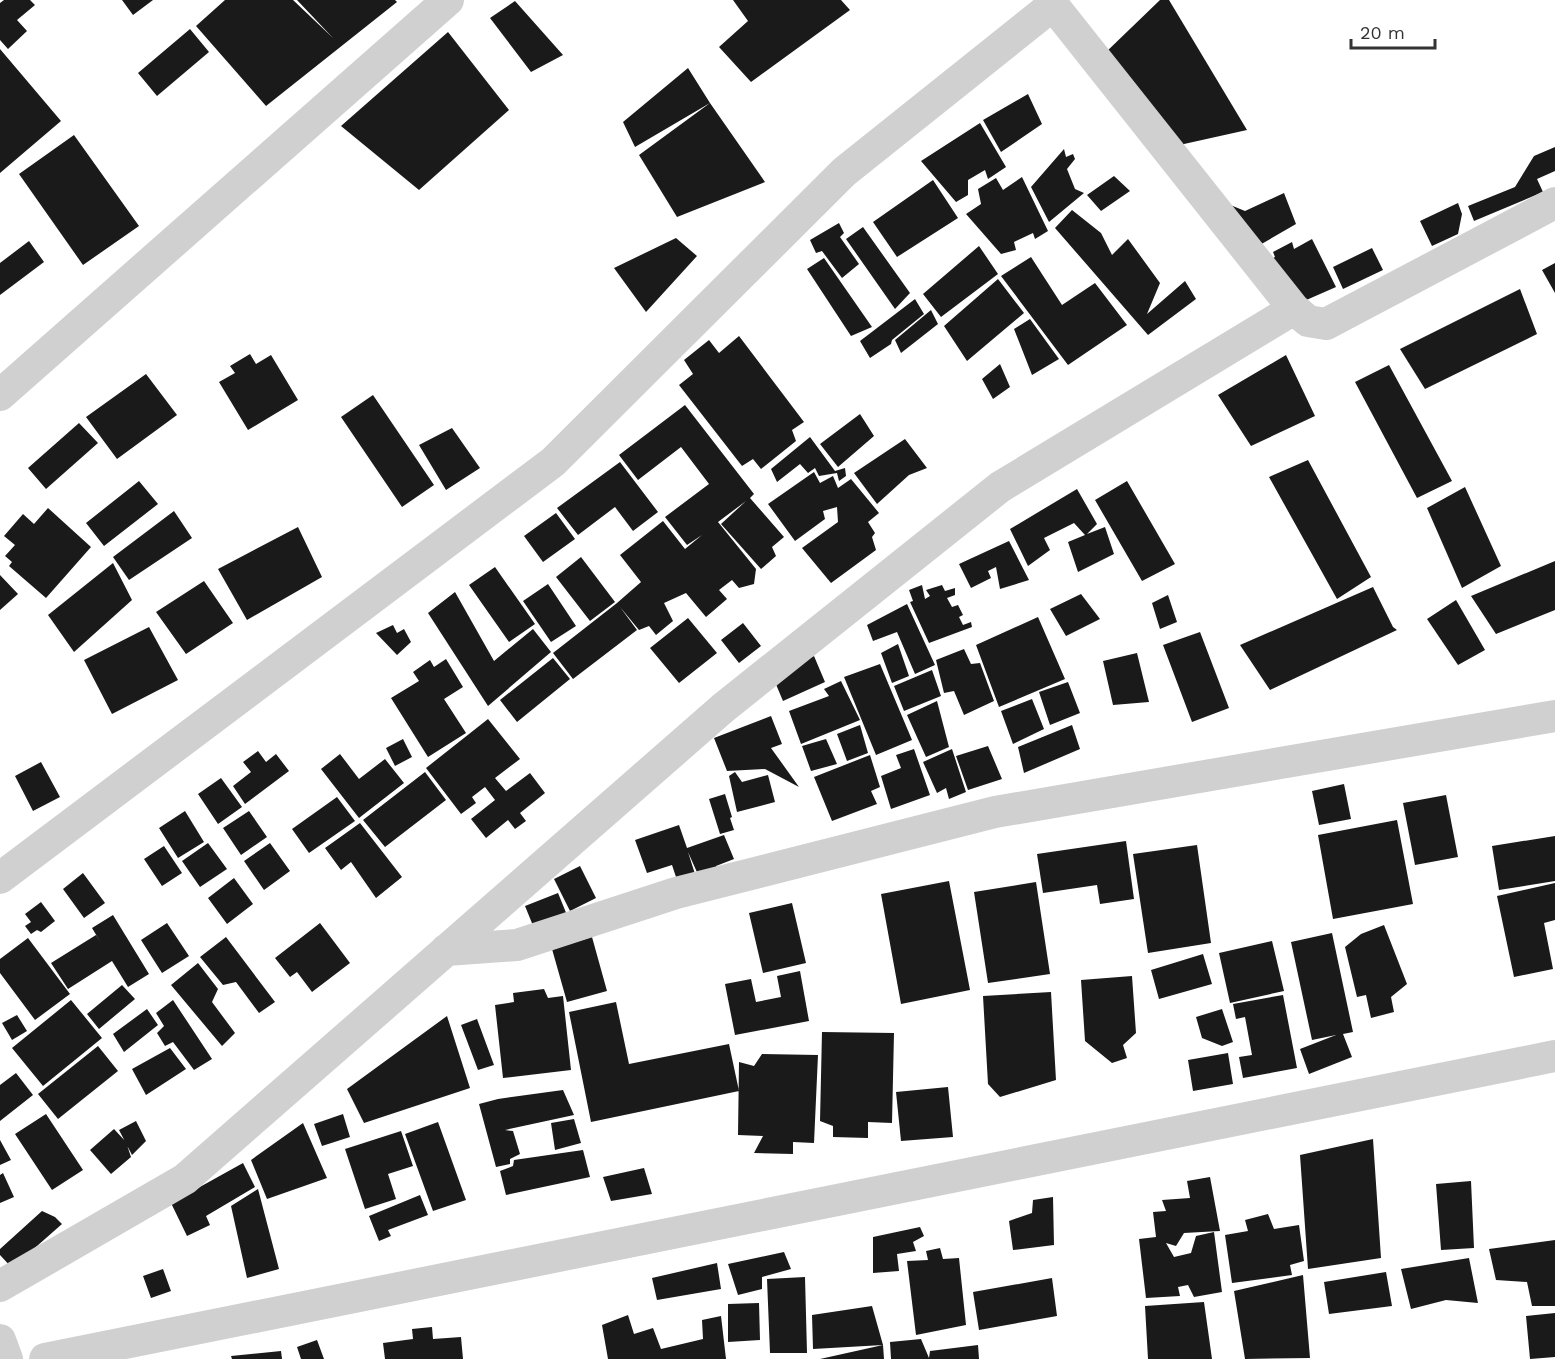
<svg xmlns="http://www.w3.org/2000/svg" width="1555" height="1359" font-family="'Work Sans',sans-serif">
<rect width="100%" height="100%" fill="#fff"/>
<path fill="#1a1a1a" d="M4,0h26l5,5 -18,15 10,11 -19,18 -8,-9v-37z
M122,0h31l-20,15z
M225,0h68l40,38 -36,-38h98l2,2 -131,104 -70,-80z
M733,0h108l9,10 -99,72 -32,-35 29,-26z
M1160,0h9l78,130 -81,18 -62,-94z
M515,1l48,54 -32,17 -41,-54z
M190,29l19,23 -52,44 -19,-23z
M448,32l61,78 -90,80 -78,-64z
M0,49l61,72 -61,52z
M688,68l22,35 -75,44 -12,-25z
M1028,94l14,30 -41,28 -18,-32z
M710,103l55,79 -88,35 -38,-62z
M980,123l26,44 -18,12 -3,-9 -17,10v15l-12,7 -35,-41z
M74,135l65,91 -56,39 -64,-91z
M1555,147v24l-18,8 6,13 -69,29 -6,-15 47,-19 19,-31z
M1064,149l2,8 7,-3 2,5 -8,10 8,20 9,4 -35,29 -18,-35z
M1114,176l16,15 -29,20 -14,-16z
M1022,177l26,54 -13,8 -2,-6 -19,9 2,8 -15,4 -35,-40 15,-10 -3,-15 18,-11 7,12z
M933,180l25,38 -61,39 -24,-35z
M1284,193l12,31 -57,33 -16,-55 22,9z
M1458,203l4,11 -4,20 -26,12 -12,-25z
M1072,210l29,23 11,22 16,-16 32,44 -13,31 38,-33 11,18 -48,36 -93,-107z
M839,223l5,10 -4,4 19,27 -17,14 -20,-27 -6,2 -6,-13z
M863,227l47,66 -15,16 -49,-70z
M676,238l21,18 -51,56 -32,-44z
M1312,239l24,48 -57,25 -24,-44 20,-11 -2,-5 19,-10 2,7z
M29,241l15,21 -44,33v-32z
M979,246l19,28 -57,43 -18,-23z
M1372,248l11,22 -40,19 -10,-22z
M1031,257l31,48 33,-22 32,42 -59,40 -67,-89z
M824,258l48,69 -21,9 -44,-67z
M1555,263v30l-13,-23z
M998,279l26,34 -57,48 -23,-35z
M1520,289l17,45 -112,55 -25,-40z
M915,299l9,15 -32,26 -1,4 -21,14 -10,-17z
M931,310l7,14 -37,29 -6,-13z
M1030,319l29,40 -27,16 -18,-46z
M739,336l65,86 -12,8 4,11 -35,28 -8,-10 -11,7 -63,-81 14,-11 -9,-14 25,-20 10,13z
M250,354l6,10 15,-9 27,45 -50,30 -29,-48 16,-9 -5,-7z
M1286,355l29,61 -64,30 -33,-51z
M1000,364l10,23 -17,12 -11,-20z
M1389,365l63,116 -35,17 -62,-116z
M146,374l31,41 -60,44 -31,-42z
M373,395l61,90 -32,22 -61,-90z
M685,405l69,89 -4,4 34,39 -12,10 4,9 -15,13 -40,-45 25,-23 -28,21 38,47 -2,15 -15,4 -7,-8 -13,10 8,9 -21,18 -20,-24 -22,10 9,18 -17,14 -7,-9 -10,4 -19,-23 17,23 -64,49 -20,-26 64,-50 24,-21 -21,-27 43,-34 22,28 17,-14 -15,10 -22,-28 44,-33 -28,-37 -43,33 -19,-25z
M860,414l14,22 -36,31 -18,-23z
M79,423l19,20 -52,46 -18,-21z
M452,428l28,40 -34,22 -27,-45z
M810,437l25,34 10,-3 1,8 -7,5 -2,-8 -18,3 -4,-8 -7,5 -8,-9 -23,18 -6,-13z
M905,439l22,29 -18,7 -32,29 -23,-31z
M1308,460l63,117 -34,22 -68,-122z
M620,462l38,50 -25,19 -18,-24 -37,28 -21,-27z
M814,472l6,11 13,-7 5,12 13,-9 28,34 -11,9 7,11 -3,4 4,13 -45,33 -29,-35 36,-26 -1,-15 -14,4 2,8 -30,22 -27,-37z
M139,481l19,23 -54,42 -18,-23z
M1127,481l48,83 -33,17 -47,-81z
M1465,487l36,79 -39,22 -35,-80z
M1077,489l20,35 -10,10 18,-7 9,27 -36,18 -10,-30 17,-7 -11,-12 -30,15 6,12 -22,16 -18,-37z
M48,508l43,39 -45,51 -37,-32 3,-4 -7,-6 10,-11 -11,-9 19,-22 11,10z
M174,511l18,27 -63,42 -16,-23z
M556,513l19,26 -32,23 -19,-26z
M298,527l24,50 -75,43 -29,-51z
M1009,541l20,39 -29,9 -4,-22 -8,4 3,7 -20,10 -12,-24z
M581,557l34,45 -25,19 -34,-44z
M1555,561v49l-59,24 -25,-38z
M113,563l19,37 -58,52 -26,-37z
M495,567l40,57 -26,18 -40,-57z
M0,575l18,19 -18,16z
M204,581l29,42 -47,31 -30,-42z
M548,584l28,42 -25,16 -28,-41z
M922,585l3,14 5,-3 -4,-6 16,-5 3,6 10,-3v7l-8,3 5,9 6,-2 5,10 -4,2 4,8 8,-3 1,5 -43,16 -19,-41 3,-1 -4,-11z
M1373,587l20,40 4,3 -127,60 -30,-45z
M455,592l39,69 39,-32 18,23 -63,54 -60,-93z
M1081,594l19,25 -34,17 -16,-27z
M1168,595l9,27 -17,7 -8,-26z
M1456,600l29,50 -27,15 -31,-46z
M907,604l28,61 -20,9 -18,-42 -24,9 -6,-16z
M1038,617l27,62 -66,28 -23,-62z
M688,618l29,35 -38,30 -29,-35z
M743,623l18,23 -22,17 -18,-23z
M393,625l4,8 7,-4 7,13 -14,13 -21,-22z
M149,627l29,53 -66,34 -28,-54z
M1200,632l29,76 -37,14 -29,-77z
M898,644l11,32 -17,7 -11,-30z
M964,649l7,15 9,-1 14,38 -30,14 -10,-24 -10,2 -8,-33z
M1137,653l12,49 -36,3 -10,-44z
M814,656l11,26 -42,19 -11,-26z
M553,658l17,21 -53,43 -17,-22z
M446,659l17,28 -19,12 22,34 -38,24 -37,-59 28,-17 -6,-9 17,-12 4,7z
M880,664l32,76 -36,15 -32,-78z
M932,670l9,26 -37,15 -10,-25z
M841,681l19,39 -59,24 -12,-33 40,-15 -5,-7z
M1068,682l12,31 -30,12 -11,-33z
M1032,699l12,30 -31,15 -12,-33z
M937,701l12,46 -23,10 -19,-42z
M771,716l11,28 -11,4 28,39 -34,-18 -38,2 -13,-33z
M488,719l32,40 -25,19 11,13 24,-18 15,20 -25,20 6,8 -11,8 -7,-9 -22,18 -15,-19 24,-19 -10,-13 -13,10 4,6 -15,11 -35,-46z
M860,725l8,28 -21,8 -10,-27z
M1072,725l8,24 -56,24 -6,-26z
M403,739l9,18 -17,9 -9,-18z
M826,739l11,25 -26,7 -9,-25z
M988,746l14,33 -34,11 -12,-34z
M914,749l16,46 -39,14 -10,-33 20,-8 -5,-13z
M952,749l14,43 -17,7 -3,-11 -9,5 -14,-31z
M258,751l8,11 10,-8 13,17 -44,33 -12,-18 18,-14 -8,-10z
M340,754l19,25 26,-20 19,24 -45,35 -38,-49z
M870,755l10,32 -9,4 6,13 -45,17 -18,-44z
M41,762l19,35 -27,14 -18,-35z
M425,772l21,28 -61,47 -22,-27z
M735,772l7,10 26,-7 7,27 -38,10 -8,-36z
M221,778l21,29 -24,17 -20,-30z
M1344,784l7,35 -32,6 -7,-34z
M725,794l7,23 -2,1 4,12 -14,4 -11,-35z
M1446,795l12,62 -43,8 -12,-62z
M337,797l18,24 -46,32 -17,-24z
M185,811l19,31 -26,16 -19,-30z
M249,811l18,26 -26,18 -18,-27z
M1397,820l16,84 -80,15 -15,-84z
M360,823l42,54 -26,21 -25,-36 -10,8 -16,-22z
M679,825l8,23 37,-13 10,24 -18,7v7l-16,6 -12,-27 7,22 -18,6 -5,-15 -25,8 -12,-33z
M1555,836v45l-56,9 -7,-44z
M1126,841l8,58 -34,5 -3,-19 -54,8 -6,-39z
M208,843l19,26 -27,18 -18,-26z
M270,843l20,28 -26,19 -20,-29z
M1197,845l14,98 -63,10 -15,-99z
M164,846l18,27 -20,13 -18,-27z
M580,866l16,32 -26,13 -16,-32z
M83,873l22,30 -21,15 -21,-29z
M234,878l19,26 -26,20 -19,-26z
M949,881l21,109 -69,14 -20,-110z
M1036,882l14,92 -62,9 -14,-91z
M1555,883v37l-11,3 9,46 -39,8 -17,-81z
M558,893l11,27 -33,13 -11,-27z
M41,902l14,19 -14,11 -4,-2 -6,4 -6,-8 6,-4 -6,-8z
M792,903l14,60 -43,10 -14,-60z
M113,915l36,59 -21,13 -16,-26 -44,28 -17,-26 45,-28 5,8 -9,-15z
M167,923l22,33 -27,17 -21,-33z
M320,923l30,40 -38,29 -15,-20 -7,5 -15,-19z
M1384,925l23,59 -16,13 3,15 -23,6 -5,-23 -9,2 -12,-50 16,-13z
M1332,933l21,99 -10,2 9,23 -43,17 -9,-25 36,-14 -24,5 -21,-98z
M226,937l49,65 -16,11 -23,-31 -13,3 -23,-28z
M592,937l15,54 -40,11 -15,-53z
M28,938l42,56 -35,26 -35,-47v-14z
M1272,941l12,50 -54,12 -11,-50z
M1203,954l9,30 -53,15 -8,-29z
M198,963l20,26 -6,13 23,31 -13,13 -51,-61z
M800,971l9,50 -74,14 -10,-51 26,-5 5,23 25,-5 -4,-21z
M1132,976l4,57 -13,12 4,13 -15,5 -27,-22 -4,-61z
M122,985l13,14 -36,30 -12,-15z
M544,989l4,9 15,-2 8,74 -68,8 -8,-73 19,-3 -1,-9z
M1051,992l5,88 -56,17 -12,-13 -5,-88z
M1283,995l14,73 -54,10 -4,-21 13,-2 -7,-38 -9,2 -3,-15z
M71,1000l31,38 -59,48 -31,-38z
M173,1000l39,59 -18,11 -21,-28 -8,4 -8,-13 7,-7 -8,-13z
M616,1002l13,62 100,-20 10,47 -148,31 -22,-110z
M147,1009l11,16 -34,27 -11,-18z
M1222,1009l11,33 -11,4 -20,-8 -6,-21z
M17,1015l10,16 -15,9 -10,-17z
M447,1016l23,72 -106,35 -17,-34z
M477,1019l17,46 -16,5 -17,-45z
M822,1032l72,1 -2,90 -24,-1v16l-35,-1v-11l-13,-5z
M98,1046l20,25 -60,48 -20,-25z
M170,1048l16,21 -40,26 -14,-26z
M1228,1053l5,31 -40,7 -5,-31z
M762,1054l56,1 -4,88 -21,-1v12l-39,-1 9,-17 -25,-1 1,-73 15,4z
M16,1073l17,22 -33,26v-36z
M948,1087l5,50 -52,4 -5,-49z
M563,1090l11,25 -69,15 8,1 7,23 -10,5v5l-14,3 -17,-63 19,-5z
M46,1114l37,56 -31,20 -37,-56z
M343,1114l7,23 -28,9 -8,-22z
M574,1119l7,24 -26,7 -4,-27z
M136,1121l10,20 -14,14 -13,-25z
M438,1122l28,78 -33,11 -28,-77z
M303,1123l24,55 -60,21 -16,-39z
M114,1129l12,13 5,15 -20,17 -21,-24z
M401,1131l12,35 -25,8 8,25 -31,10 -20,-60z
M1373,1139l8,119 -73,11 -8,-114z
M0,1140l11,20 -11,5z
M583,1150l7,27 -84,18 -6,-24 13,-5 1,-6z
M243,1163l12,24 -49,29 4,9 -23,11 -16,-33z
M644,1168l8,26 -41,7 -8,-24z
M3,1173l11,24 -14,6v-28z
M1210,1177l10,54 -36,2 -8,13 -10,-3 8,14 17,-4 5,-17 18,-4 8,60 -28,5 -6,-12 -10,2 2,9 -34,2 -7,-59 17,-2 -3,-25 13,-1 -4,-11 28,-2 -3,-17z
M1471,1181l3,67 -33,2 -5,-66z
M258,1189l21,80 -32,9 -16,-72z
M420,1195l8,20 -40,15 3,6 -12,5 -10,-25z
M1053,1197l1,48 -41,5 -4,-29 23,-8 1,-13z
M42,1211l13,6 7,7 -50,44 -12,-13v-6z
M1268,1214l6,15 25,-4 5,36 -14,4 2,10 -60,8 -7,-48 23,-4 -3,-11z
M920,1227l4,9 -11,6 3,9 -19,3 2,17 -26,2v-36z
M1555,1240v66h-23l-5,-24 -31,-2 -7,-31z
M940,1248l3,11 16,-1 7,67 -50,10 -9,-74 21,-1 -2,-9z
M784,1252l7,17 -29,8v12l-24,6 -10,-31z
M1469,1258l9,45 -32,-3 -35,9 -10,-40z
M717,1263l4,26 -64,11 -5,-22z
M163,1269l8,22 -20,7 -8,-22z
M1386,1272l6,34 -63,8 -5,-32z
M1303,1275l7,83 -65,1 -11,-68z
M805,1277l2,76h-37l-3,-74z
M1052,1278l5,38 -78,14 -6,-38z
M1204,1302l8,57h-64l-3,-53z
M759,1303l1,37 -32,2v-38z
M872,1306l11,39 1,14h-64l63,-14 -70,4 -1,-34z
M1555,1313v44l-25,2 -4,-43z
M628,1315l6,19 19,-6 8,21 42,-10 -1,-19 19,-4 5,43h-118l-6,-34z
M432,1327l1,12 28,-2 2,22h-78l-2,-16 30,-4 -1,-10z
M921,1339l8,19 1,-7 48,-6 1,14h-88l-1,-17z
M317,1340l7,19h-23l-4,-12z
M281,1351l1,8h-50l-1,-3z"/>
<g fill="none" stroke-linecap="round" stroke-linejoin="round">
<path stroke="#d0d0d0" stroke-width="32" d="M1049,0l245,309 14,12 18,3 229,-121
M0,395l448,-395
M0,878l553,-416 291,-290 209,-167
M446,950l71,-5 159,-52 319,-81 560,-96
M0,1286l185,-107 538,-471 277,-221 294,-178
M0,1340l7,19
M45,1359l1510,-303"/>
</g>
<path d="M1351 39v9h84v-9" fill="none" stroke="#333333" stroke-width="3"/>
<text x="1360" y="39" font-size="18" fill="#333333" stroke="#ffffff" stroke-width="4.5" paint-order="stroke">20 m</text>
</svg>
